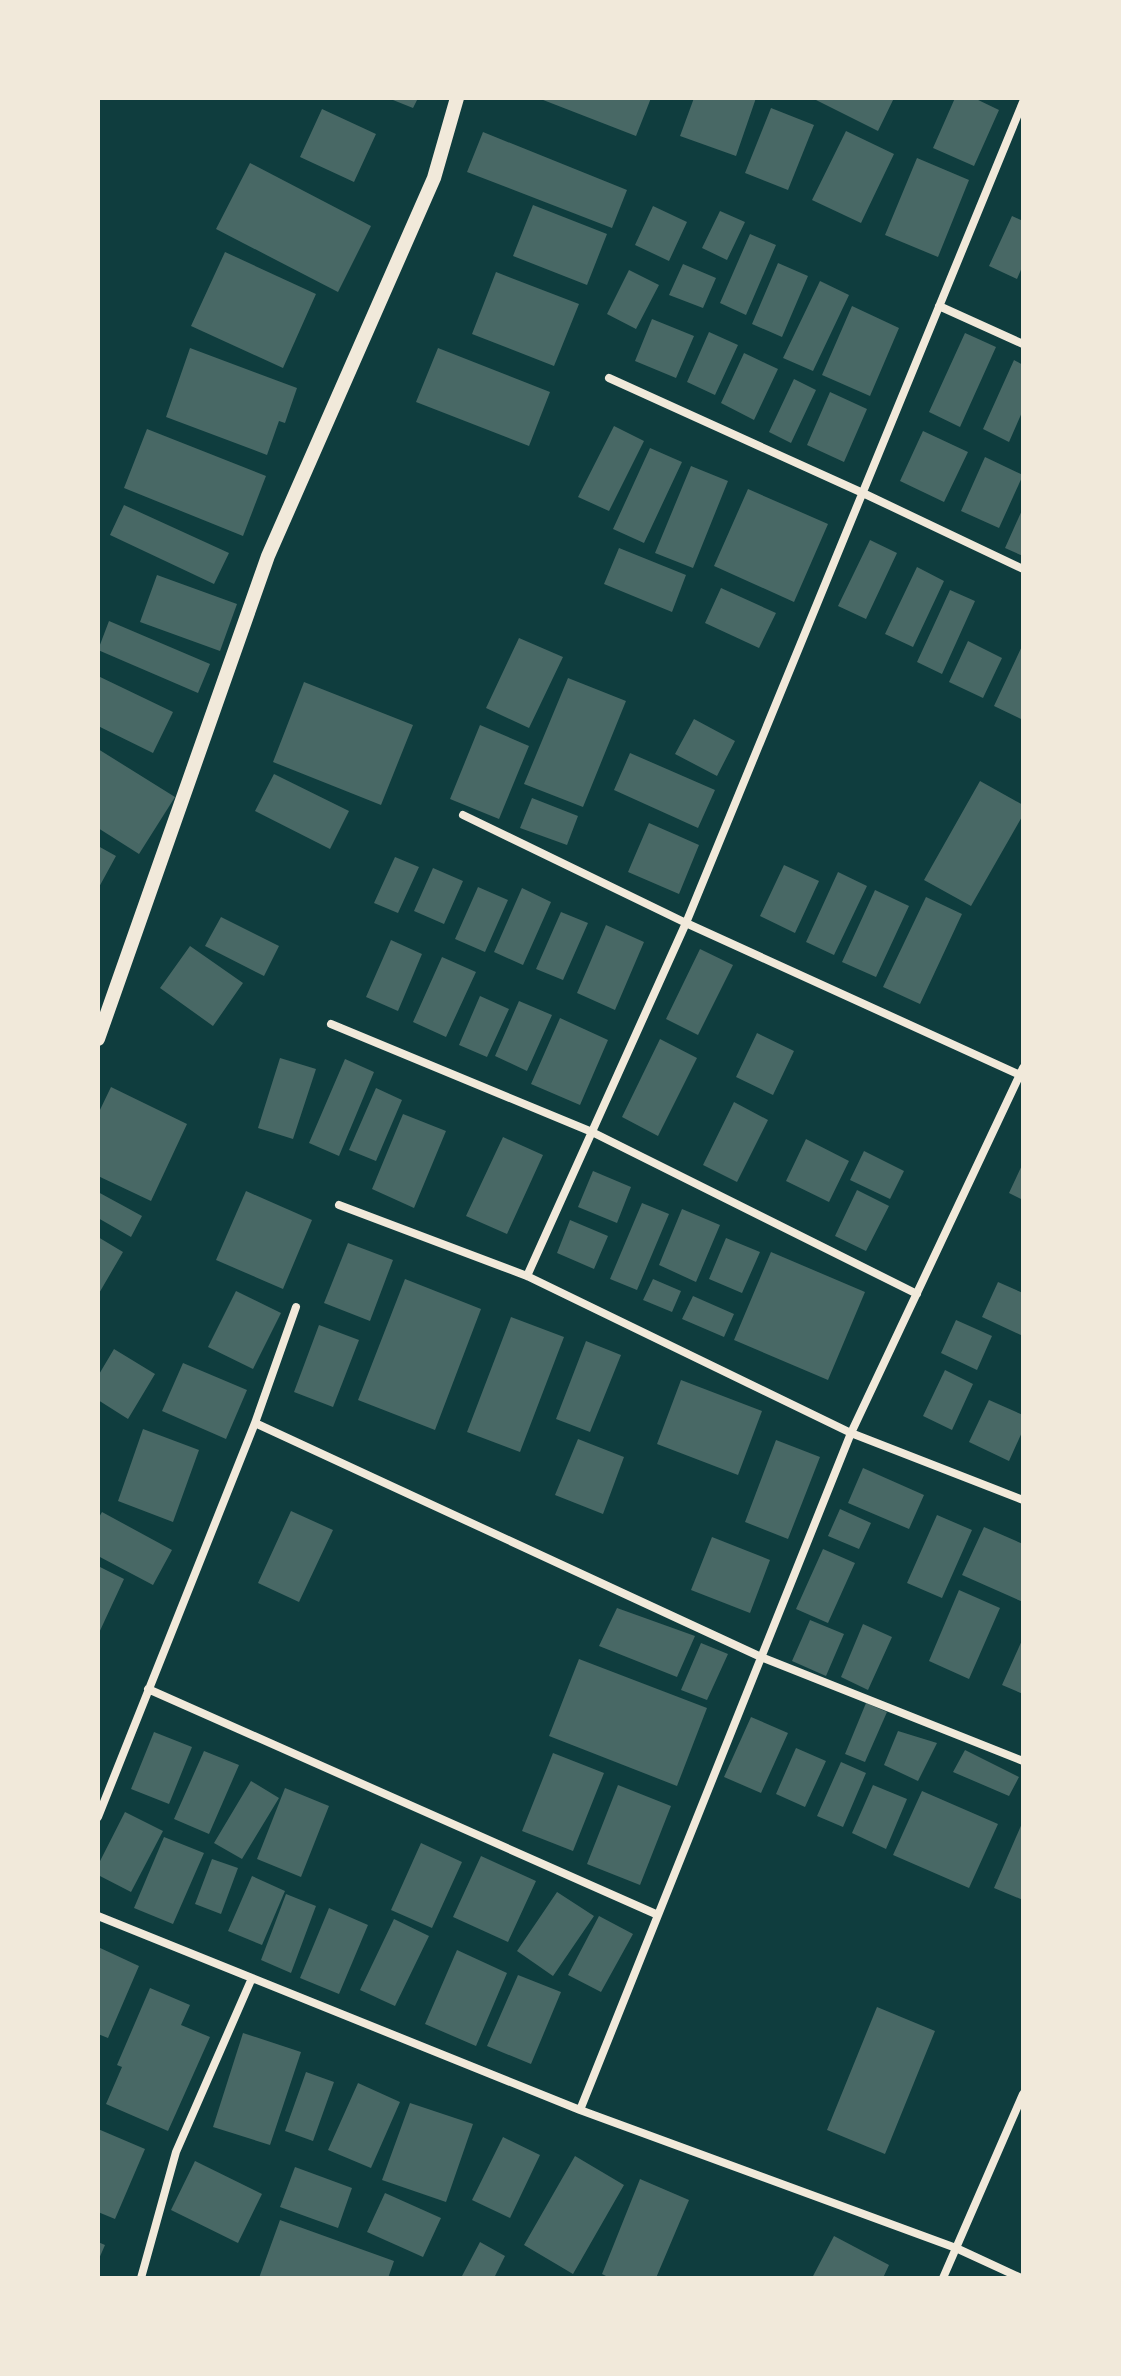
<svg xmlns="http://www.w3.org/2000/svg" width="1121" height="2376" font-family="'Fira Sans',sans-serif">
<rect width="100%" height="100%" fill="#0f3d3e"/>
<path fill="#486865" d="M388,98h30l-5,10z
M538,98h113l-15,38z
M694,98h62l-20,58 -56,-20z
M812,98h82l-16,33z
M955,98h19l25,12 -25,56 -41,-18z
M771,108l43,17 -26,65 -43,-17z
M322,109l54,25 -22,48 -54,-25z
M846,131l48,23 -33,69 -49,-23z
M483,132l144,58 -15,38 -145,-56z
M917,158l52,22 -31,77 -53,-22z
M250,163l121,63 -33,66 -122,-63z
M533,205l74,29 -20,51 -74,-29z
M653,206l34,16 -18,39 -34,-16z
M720,211l25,11 -18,38 -25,-12z
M1012,216l11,5v44l-6,14 -28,-13z
M750,234l26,11 -30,70 -26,-12z
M225,252l91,42 -33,74 -92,-42z
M778,263l30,13 -26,61 -30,-13z
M683,264l33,14 -13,30 -34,-13z
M629,270l30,15 -23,44 -29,-15z
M496,272l83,32 -25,62 -82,-32z
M820,281l29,14 -36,76 -30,-13z
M852,306l47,22 -29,68 -48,-21z
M652,319l42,17 -18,42 -41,-17z
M709,332l29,13 -23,50 -28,-13z
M965,333l31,14 -36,80 -31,-15z
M190,348l107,40 -12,35 -6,-2 -12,34 -101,-38z
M438,348l112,44 -21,54 -113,-44z
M744,353l34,16 -24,51 -33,-17z
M1014,360l9,5v45l-14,32 -26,-13z
M794,379l22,11 -25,53 -22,-11z
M830,392l37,17 -23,53 -37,-17z
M614,426l30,15 -35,70 -31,-14z
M147,429l119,47 -23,60 -119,-48z
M923,431l45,21 -24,50 -44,-21z
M650,448l32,14 -38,81 -31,-14z
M985,457l38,18 -24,53 -38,-17z
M691,466l37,15 -35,87 -38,-15z
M748,489l80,35 -34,78 -80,-36z
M124,505l105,48 -15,31 -104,-49z
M1023,508v48l-18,-8z
M870,540l27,13 -31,66 -28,-13z
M619,548l67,27 -14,37 -68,-28z
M917,567l27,14 -31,66 -28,-13z
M157,575l80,29 -17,47 -80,-29z
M721,588l55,25 -17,35 -54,-25z
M950,590l25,11 -33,73 -25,-12z
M109,621l101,43 -12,29 -100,-43z
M519,638l44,19 -34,71 -43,-20z
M968,641l34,17 -19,40 -34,-16z
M1023,644v76l-29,-14z
M98,676l75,36 -20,41 -55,-27z
M568,678l58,23 -43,106 -59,-23z
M304,682l109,43 -32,80 -108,-43z
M694,719l41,22 -18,35 -42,-22z
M480,725l49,21 -30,73 -49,-20z
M98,749l77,48 -36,57 -41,-26z
M630,753l85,37 -17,38 -84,-38z
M274,774l75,37 -19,38 -75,-38z
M980,781l43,24v10l-52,91 -47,-26z
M532,798l46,18 -11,29 -47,-17z
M649,823l50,22 -20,49 -51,-22z
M98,846l18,10 -18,33z
M395,857l24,10 -21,46 -24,-10z
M784,865l35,16 -24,52 -35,-17z
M433,868l30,13 -19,43 -30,-13z
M838,872l29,14 -33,69 -28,-13z
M478,887l30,13 -23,52 -30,-13z
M522,888l29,14 -28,63 -29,-13z
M875,890l34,16 -33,71 -34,-15z
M926,897l36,17 -42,90 -37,-17z
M561,912l27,11 -25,57 -27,-11z
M221,917l58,29 -15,30 -59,-30z
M606,925l38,17 -29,68 -38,-17z
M391,940l31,14 -24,57 -32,-14z
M190,946l53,37 -30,43 -53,-38z
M700,949l33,16 -35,70 -32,-16z
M442,957l34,15 -30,65 -33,-15z
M480,996l29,13 -22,48 -28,-12z
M519,1001l33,14 -25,56 -32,-15z
M560,1018l48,22 -28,65 -49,-21z
M757,1033l37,18 -21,44 -37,-18z
M660,1039l37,19 -39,78 -36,-19z
M280,1058l36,11 -23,70 -35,-11z
M345,1059l29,13 -35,84 -30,-13z
M111,1087l76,37 -36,77 -53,-25v-62z
M376,1088l26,12 -26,61 -27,-11z
M734,1102l34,18 -31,62 -34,-17z
M403,1114l43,17 -32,77 -42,-19z
M503,1137l40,18 -36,79 -41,-18z
M806,1139l43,22 -20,41 -43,-21z
M864,1151l40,20 -14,28 -40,-19z
M1023,1163v37l-14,-7z
M593,1171l38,16 -14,36 -39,-16z
M857,1190l32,16 -23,45 -31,-15z
M246,1191l66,29 -29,69 -67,-29z
M98,1192l44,24 -11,21 -33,-19z
M642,1203l27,11 -32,76 -27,-11z
M682,1209l38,16 -24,57 -37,-17z
M570,1220l38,16 -14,33 -37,-16z
M98,1237l25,15 -25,43z
M726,1238l34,14 -18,41 -33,-14z
M348,1243l45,17 -23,61 -46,-18z
M771,1252l94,40 -37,88 -94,-40z
M405,1279l76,30 -46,121 -77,-30z
M653,1279l28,12 -9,21 -29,-12z
M998,1282l25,11v43l-41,-19z
M236,1291l45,22 -28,56 -45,-22z
M693,1296l41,18 -10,23 -42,-18z
M511,1317l53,20 -44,115 -53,-20z
M956,1320l36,16 -15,34 -36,-17z
M319,1325l40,15 -26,67 -39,-15z
M586,1341l35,14 -31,77 -34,-13z
M114,1349l41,25 -27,45 -30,-19v-24z
M183,1363l64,27 -21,49 -64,-28z
M945,1370l28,14 -21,46 -29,-14z
M681,1380l81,31 -24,64 -81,-31z
M989,1400l34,15v15l-14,31 -40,-19z
M143,1429l56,21 -26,72 -55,-21z
M578,1439l46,18 -21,57 -48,-19z
M776,1440l44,17 -32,82 -43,-17z
M863,1468l61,27 -15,34 -61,-26z
M840,1509l31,14 -12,26 -31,-13z
M291,1511l42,19 -34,72 -41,-19z
M102,1512l70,38 -19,35 -55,-29v-37z
M937,1515l35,15 -30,68 -35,-15z
M984,1527l39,17v58l-61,-27z
M712,1537l58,23 -20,53 -59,-23z
M823,1549l32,14 -27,60 -32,-14z
M98,1566l26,13 -26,56z
M959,1590l41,18 -31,71 -40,-18z
M617,1608l78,28 -18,41 -78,-31z
M810,1620l34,14 -18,42 -34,-15z
M863,1624l29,13 -24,53 -27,-13z
M1023,1638v56l-21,-9z
M701,1643l27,11 -21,46 -26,-10z
M579,1659l128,49 -30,78 -128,-50z
M866,1703l21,9 -22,50 -20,-8z
M751,1717l37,16 -27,60 -37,-16z
M898,1731l39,12 -19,38 -34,-16z
M154,1732l38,15 -23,57 -38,-15z
M796,1748l30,13 -21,46 -29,-13z
M965,1750l54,27 -10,19 -56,-24z
M204,1751l35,14 -30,69 -35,-15z
M553,1753l51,20 -31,78 -51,-20z
M841,1762l25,11 -23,54 -26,-11z
M251,1781l28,17 -37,61 -28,-16z
M618,1785l53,21 -31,79 -53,-21z
M873,1785l34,14 -21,50 -34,-16z
M285,1788l44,18 -28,71 -44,-18z
M922,1791l76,33 -29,64 -76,-33z
M125,1812l38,19 -32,61 -33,-17v-10z
M1023,1821v79l-29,-12z
M164,1837l40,16 -31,71 -39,-16z
M421,1843l41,19 -30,66 -41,-18z
M481,1856l55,25 -28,61 -55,-25z
M212,1859l26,9 -17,46 -26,-10z
M252,1876l33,15 -23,54 -34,-14z
M557,1892l37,24 -41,60 -36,-25z
M286,1894l30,12 -25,67 -30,-13z
M329,1908l39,17 -29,69 -39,-16z
M599,1916l34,18 -32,58 -33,-17z
M394,1919l35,17 -34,70 -35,-16z
M98,1947l41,19 -31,72 -10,-4z
M457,1950l50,23 -31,73 -51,-22z
M518,1975l43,17 -30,72 -44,-18z
M150,1988l40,17 -9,20 29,12 -42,94 -62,-27 16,-37 -5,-2z
M877,2007l58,24 -50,123 -58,-24z
M243,2033l58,19 -31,93 -57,-18z
M306,2072l28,10 -21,59 -28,-10z
M358,2083l42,19 -29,66 -43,-18z
M410,2103l63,21 -27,78 -64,-22z
M98,2129l47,20 -30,70 -17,-7z
M503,2137l37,18 -30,63 -38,-18z
M575,2156l49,29 -51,89 -49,-29z
M195,2161l67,33 -24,49 -67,-33z
M295,2167l57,21 -14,40 -58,-21z
M640,2179l49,21 -33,78h-46l-8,-4z
M385,2193l56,25 -18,39 -56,-25z
M280,2220l114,41 -6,17h-129z
M834,2236l55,29 -6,13h-71z
M98,2242l7,3 -7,16z
M480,2242l25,14 -11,22h-28l-4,-2z"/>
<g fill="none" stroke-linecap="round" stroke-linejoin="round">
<path stroke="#f1e9da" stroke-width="8" d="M939,306l84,38
M609,378l256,116 158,75
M463,815l223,108 334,152
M331,1024l261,108 325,162
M339,1205l188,71 324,157 172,67
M527,1276l159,-353 337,-821
M255,1423l506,234 262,104
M148,1689l510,226
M98,1817l157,-394 41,-116
M98,1916l482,194 376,138 65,30
M580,2110l271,-677 172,-365
M141,2278l35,-126 76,-174
M943,2278l80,-184"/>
<path stroke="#f1e9da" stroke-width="14" d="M98,1039l170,-483 166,-378 23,-80"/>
</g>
<rect width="1121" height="2376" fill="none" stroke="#f1e9da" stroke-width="200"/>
</svg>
